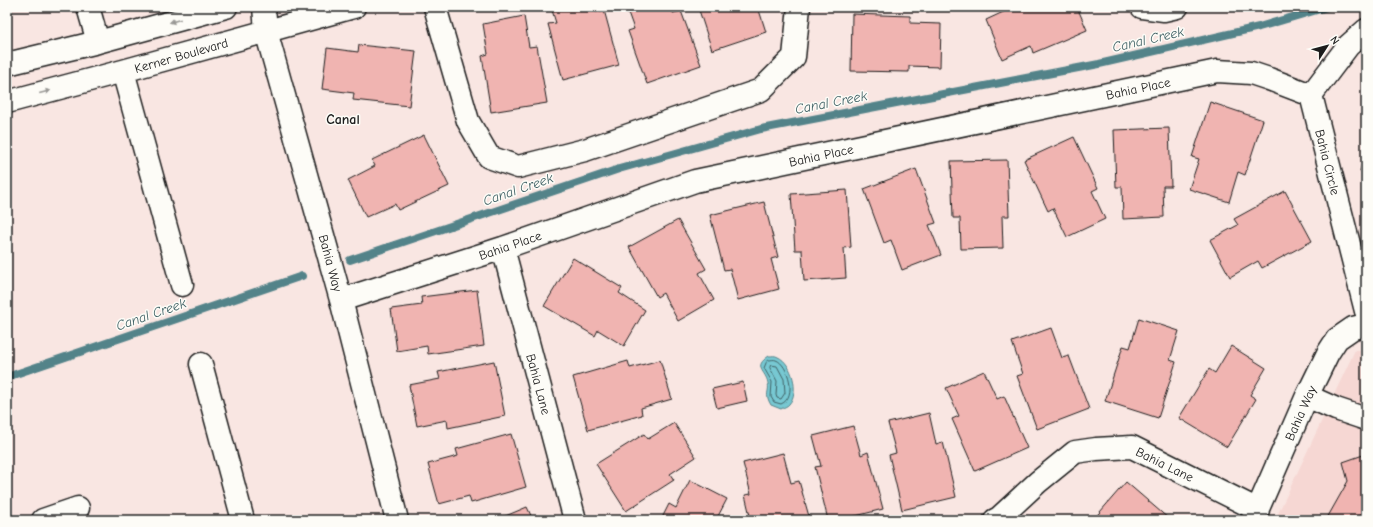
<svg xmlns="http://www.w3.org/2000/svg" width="1373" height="527" font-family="'Comic Neue',sans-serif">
<rect width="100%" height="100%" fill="#f9e6e2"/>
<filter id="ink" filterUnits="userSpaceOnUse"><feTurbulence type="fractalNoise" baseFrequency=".025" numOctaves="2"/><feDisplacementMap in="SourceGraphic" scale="8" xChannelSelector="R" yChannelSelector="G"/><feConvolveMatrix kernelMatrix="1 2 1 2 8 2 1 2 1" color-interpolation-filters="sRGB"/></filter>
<g filter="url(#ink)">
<path fill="#f6d7d3" d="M1355,350h11v170h-91z"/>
<path fill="#77c8d2" stroke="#538389" d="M769,356c3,0 6,-1 9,1 14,6 22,35 11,47 -1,2 -5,3 -8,5l-10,-4c-7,-12 -1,-12 -3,-22 -2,-12 -16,-16 1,-27z"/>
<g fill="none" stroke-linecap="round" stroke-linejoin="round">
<path stroke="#406165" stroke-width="1" d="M769,360c2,0 5,-1 7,0 12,4 22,37 5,44l-7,-2 -3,-5 1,-15 -8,-14 2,-5z
M771,365l6,1 7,13 1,14 -4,6 -4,-1 -1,-3 1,-14 -7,-13z"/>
<path stroke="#538389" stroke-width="8" d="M350,260l269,-91 142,-40 338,-65 160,-37 68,-20
M7,377l295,-101"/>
</g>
<path fill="#f0b4b1" stroke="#1c1c1c" d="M551,7h43l2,5 8,-2 15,55 -56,15 -15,-56 8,-1z
M626,7h45l2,6 8,-2 20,54 -54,19 -19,-53 6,-2z
M698,7h60l8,25 -54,18z
M1014,7h63l10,23 -54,23 -2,-7 -29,13 -16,-39z
M852,14l58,2v7l31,1 -1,43 -31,-1v6l-58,-1z
M524,16l5,31 8,-1 10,57 -56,9 -9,-56 6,-2 -5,-30z
M359,45l57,6 -7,55 -56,-6 1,-7 -32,-4 5,-41 31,4z
M1210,102l53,18 -18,55 -7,-3 -9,30 -40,-13 10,-30 -7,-2z
M1169,128l2,58h-8l1,31 -41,2 -1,-32h-6l-2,-57z
M424,135l25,51 -51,24 -3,-6 -29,13 -18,-37 27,-14 -3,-6z
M1074,137l24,51 -6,3 13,28 -38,18 -14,-29 -5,3 -24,-51z
M1366,148v24l-6,-1z
M1007,160l2,56h-7l1,32 -42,1 -1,-31h-7l-2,-57z
M916,169l20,54 -7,2 12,30 -39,15 -11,-30 -7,3 -20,-54z
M847,190l4,57 -7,1 2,30 -42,3 -2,-31h-7l-4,-56z
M1285,191l27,50 -50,27 -4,-7 -28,16 -20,-37 28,-15 -4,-6z
M764,202l14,55 -7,2 8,30 -41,11 -8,-31 -6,1 -14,-55z
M678,220l28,49 -7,4 15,27 -36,21 -15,-28 -6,4 -28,-50z
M573,258l49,30 -3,5 26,17 -21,36 -26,-16 -3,6 -51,-30z
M477,290l7,56 -56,8 -1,-8 -30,5 -6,-42 31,-4 -1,-8z
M1139,318l40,13 -9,29 6,2 -18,56 -53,-17 18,-55 7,2z
M1051,328l11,30 7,-2 20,53 -52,20 -20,-53 6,-2 -11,-32z
M1231,346l35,22 -16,27 6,4 -29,48 -48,-29 30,-49 6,4z
M660,360l12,39 -31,9 1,7 -54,15 -15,-53 55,-16 2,7z
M494,361l11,55 -57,12 -1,-8 -30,6 -8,-41 31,-6 -2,-7z
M984,371l13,28 7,-3 23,52 -52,23 -23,-52 7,-3 -13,-28z
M743,382l4,19 -30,7 -5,-19z
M929,413l7,31 7,-2 13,55 -54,13 -13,-55 7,-2 -8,-30z
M674,423l22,34 -26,17 4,6 -48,31 -30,-47 48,-30 4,5z
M853,426l8,29 7,-3 15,57 -43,11h-12l-13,-53 6,-1 -8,-30z
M511,434l15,53 -55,16 -2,-7 -30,8 -11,-40 30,-8 -2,-7z
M783,453l8,30 8,-2 11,39h-59l-6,-25 6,-1 -8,-31z
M1366,454v66h-40l22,-39 -5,-19z
M690,480l37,19 -11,21h-55l8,-16 7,4z
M1126,482l43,37 -76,1z
M527,507l6,13h-37z"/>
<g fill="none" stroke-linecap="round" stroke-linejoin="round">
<g stroke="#1c1c1c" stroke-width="25">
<path id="minor" d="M88,7l10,35
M264,7l2,24 75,269 56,220
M435,7l33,114 21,36 29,10 67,-17 176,-60 33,-33 5,-50
M1142,7l22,3 13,-3
M1366,30l-18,16 -37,49 55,216
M7,64l91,-22 128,-35
M123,71l59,214
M7,102l116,-31 231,-64
M503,248l72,272
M341,300l162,-52 192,-67 522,-110 34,2 18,6 42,16
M201,364l42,156
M1307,396l29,13 30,10
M43,520l35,-12
M995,520l4,-2 39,-36 37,-30 21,-3 36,-2 126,63
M1253,520l54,-124 21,-43 9,-14 16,-11 13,-3"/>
</g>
<use href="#minor" stroke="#fdfcf7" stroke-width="22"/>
</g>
<defs><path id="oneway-solid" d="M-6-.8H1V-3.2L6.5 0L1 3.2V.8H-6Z"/></defs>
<g fill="#989794">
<use href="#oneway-solid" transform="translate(175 21) rotate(164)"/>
<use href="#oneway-solid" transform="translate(45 92) rotate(-15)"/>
</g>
</g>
<g text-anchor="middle" stroke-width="3" stroke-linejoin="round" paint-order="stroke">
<g font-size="13" fill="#1c1c1c" stroke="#fdfcf7">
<text transform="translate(181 55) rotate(-16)" y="5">Kerner Boulevard</text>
<text transform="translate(1138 88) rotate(-12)" y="5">Bahia Place</text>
<text transform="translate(821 155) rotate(-12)" y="5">Bahia Place</text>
<text transform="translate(1328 162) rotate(76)" y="5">Bahia Circle</text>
<text transform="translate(510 245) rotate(-19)" y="5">Bahia Place</text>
<text transform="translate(331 263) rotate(75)" y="5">Bahia Way</text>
<text transform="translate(539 384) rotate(75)" y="5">Bahia Lane</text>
<text transform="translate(1300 413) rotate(-66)" y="5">Bahia Way</text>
<text transform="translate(1165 464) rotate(26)" y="5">Bahia Lane</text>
</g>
<g font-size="14" font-style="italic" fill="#406165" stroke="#fdfcf7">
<text transform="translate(1148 39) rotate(-13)" y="5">Canal Creek</text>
<text transform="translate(831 102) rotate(-11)" y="5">Canal Creek</text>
<text transform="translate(518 189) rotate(-19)" y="5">Canal Creek</text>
<text transform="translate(151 314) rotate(-19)" y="5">Canal Creek</text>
</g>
<g font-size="14" font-weight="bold" fill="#1c1c1c" stroke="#fdfcf7">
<text x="343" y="124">Canal</text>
</g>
</g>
<rect width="1373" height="527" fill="none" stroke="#fdfcf7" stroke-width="24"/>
<rect x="12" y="12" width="1349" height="503" fill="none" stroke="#1c1c1c" stroke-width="1.5" filter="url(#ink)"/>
<g transform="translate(1327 46) rotate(54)" stroke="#fdfcf7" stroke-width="3" paint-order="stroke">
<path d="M0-3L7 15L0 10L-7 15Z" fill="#1c1c1c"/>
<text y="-6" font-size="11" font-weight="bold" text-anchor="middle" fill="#1c1c1c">N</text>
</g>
</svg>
